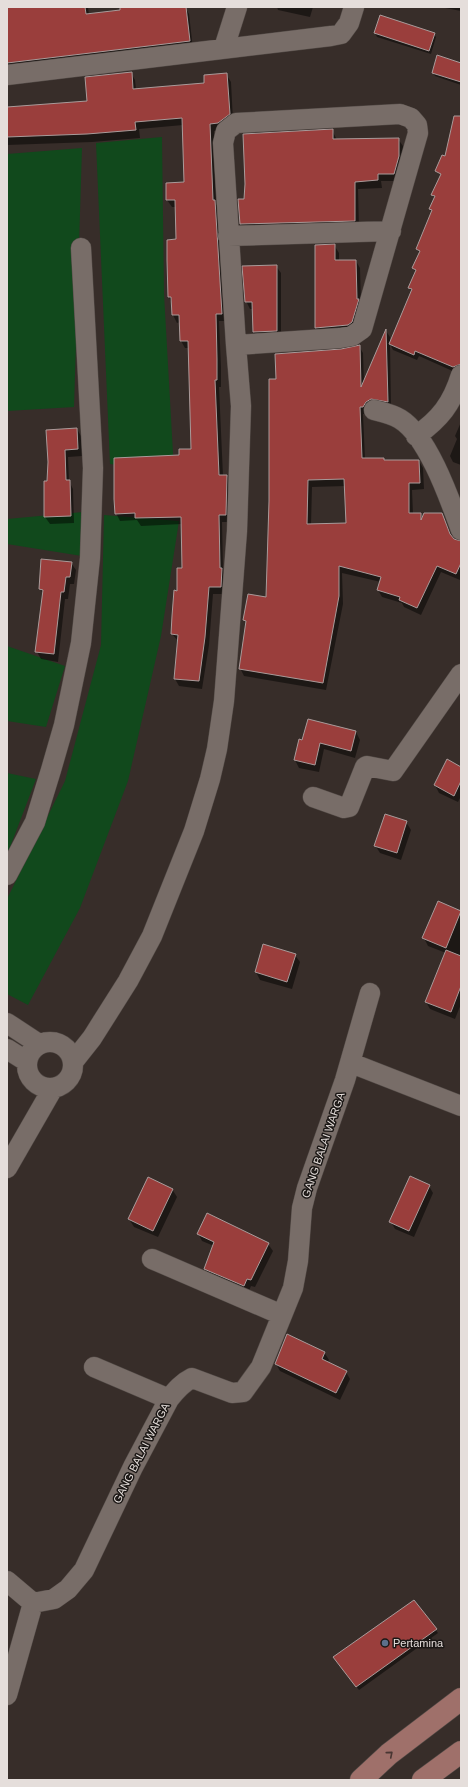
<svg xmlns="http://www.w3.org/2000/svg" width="468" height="1787" font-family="Helvetica,sans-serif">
<rect width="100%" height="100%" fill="#372d29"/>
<path fill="#11491c" d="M162,137l2,157 10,177 -64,-7 -14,-321z
M82,148l-8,259 -67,4v-257z
M83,512l-1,44 -75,-12v-25z
M104,515l75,6 -18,115 -33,145 -48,127 -52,97 -21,-11v-95l58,-118 36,-136z
M7,646l58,20 -19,61 -39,-6z
M7,773l29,6 -29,76z"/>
<path fill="#0007" fill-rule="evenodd" d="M7,7h81l1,8 32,-4v-4h64l4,7 4,35 -186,24z
M277,7h36l-3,10 -32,-7z
M440,7h21v4z
M375,33l59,1 2,3 -5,17 -54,-17z
M461,64v21l-26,-9 -2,-3z
M131,73l4,7 1,10 69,-6 21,-10 5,8 2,39 -11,9 -8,1 2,73 3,5 7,112h-7l2,46v20h-2l4,89h4l4,7 -1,39h-8l1,49 3,5 -1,18h-12l-4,51 -7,44 -23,-3 -4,-7 3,-38 -6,-7 11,-65 -1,-45 -41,2 -4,-6 -17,1 -4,-8 64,-57 12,-6 -3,-102h-4l-4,-7 -1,-19 -3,1 -4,-8 -1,-11 -3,-7 -1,-37 9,-20 -1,-33h-4l-5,-7 18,-17 -2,-58 -44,4 1,9 -48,4 -85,3v-37l81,-6z
M332,130l5,10 61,-1 5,7v18l-5,17h-17l1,7 -24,1 1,39 -114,3 -4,-7 4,-24z
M461,181v189l-4,3 -38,-17 -2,4 -24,-10 -3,-6 1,64 -28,6 2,45 20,2h34l4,7 1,21 -12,1 1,24h7l2,4 20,-4 11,25 8,4v35l-1,2 -19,-8 -20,43 -17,-8 -2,-4 -20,-6 -4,-7 3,-8 -39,-9 1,31 -17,86 -82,-14 -4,-8 7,-43 -3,-5 23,-22 10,-218 82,-34 4,7 1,29 22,-51 4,6v7l22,-52 -3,-4 7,-15 -3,-5 7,-14 -3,-5 15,-36 -2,-4 5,-11 -3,-3zM346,486l1,38 -36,1 1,-38z
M334,245l5,8v8h17l4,7 1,36 -5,25 -36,6 -4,-7z
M276,266l5,7v65l-22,1 -5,-7v-23h-4l-4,-8z
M461,422v43l-8,-3 -3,-6 7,-17 -2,-3z
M77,429l4,7 1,20 -14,1 1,24 4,8 1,34 -24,1 -5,-7 4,-55z
M71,563l5,7 -2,14h-4l-2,15h-3l-7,63 -17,-3 -4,-7 7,-57 -4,-6z
M308,720l48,12 4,8 -5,18 -31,-9 -5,23 -20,-4 -4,-8z
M461,768v28l-3,6 -19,-9 -4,-8z
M406,822l5,8 -10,30 -21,-7 -5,-8z
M439,903l22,9v92l-6,15 -25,-10 -4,-7 20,-49 -18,-7 -4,-8z
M295,955l5,7 -8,27 -32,-9 -4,-8z
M429,1186l4,7 -19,44 -19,-8 -4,-7z
M172,1189l5,8 -19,40 -24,-10 -5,-8z
M198,1233l70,11 5,7 -18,36 -4,-1 -3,7 -39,-17 -4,-7 9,-23 -12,-5z
M324,1352l5,8 -2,3 19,9 4,7 -10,21 -60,-29 -4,-7z
M414,1601l24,32 -79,57 -25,-32z"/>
<path fill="#9a3e3c" stroke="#a99b9a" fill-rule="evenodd" d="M7,7h78l1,7 34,-4v-3h66l4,34 -183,22z
M380,15l55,18 -6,18 -55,-18z
M437,55l24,8v19l-29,-9z
M132,72l1,17 71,-6v-8l23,-2 3,41 -12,9 -8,1 3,76h2l7,114h-6l1,45v21h-2l4,95h8l-1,40h-7l1,53h2l-1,19h-12l-4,50 -6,44 -25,-2 4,-44 -7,-1 1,-18 2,-26 3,1v-23h5l-1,-51 -46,1v-5l-20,1 -1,-15v-41l65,-3v-6h12l-3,-108h-8l-1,-26h-7l-1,-18h-3l-1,-37v-20l9,-1 -1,-39h-9v-17l18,-1 -2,-64 -47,4 1,8 -49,4 -80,3v-30l80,-6 -2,-24z
M454,116h7v248l-8,3 -38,-16 -1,4 -25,-11 23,-55 -4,-1 8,-18 -4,-2 8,-17 -4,-2 16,-39 -3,-1 6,-13 -4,-1 10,-21 -6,-3 7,-16 3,1z
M333,129v10l66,-1v18l-5,18h-16v6l-23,2v39l-115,3 -2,-25h6l1,-15 -2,-50z
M335,244v16h21l1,39h2l-7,23 -4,3 -33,3v-83z
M277,265v66l-24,1 -1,-30h-7l-3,-36z
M386,329l2,73 -17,-3 -5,3 -3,5h-3l2,51h22v2h35l1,23h-11v30h12v7l3,-7h18l8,21 4,5 7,2v22l-5,11 -19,-8 -20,42 -18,-8 1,-3 -23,-7 4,-13 -42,-11v30l-16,87 -84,-14 7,-48 -3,-1 5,-26 18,3 3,-96v-122h7l-1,-25 66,-5 19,-4 1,42zM344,479l2,44 -39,1 1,-44z
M77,428l1,21 -13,1 1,30h4l1,36 -27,1v-36h3l1,-19 -2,-32z
M41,559l31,3 -2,15h-4l-2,15h-3l-7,62 -19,-2 8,-62 -4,-1z
M308,719l48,12 -5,20 -31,-8 -5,22 -21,-5 5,-21 3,1z
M447,759l14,8v14l-7,15 -20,-11z
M385,814l22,7 -10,32 -23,-7z
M438,901l23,10 -15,37 -24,-10z
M263,944l33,10 -9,28 -32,-10z
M446,950l15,6v30l-10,26 -26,-10z
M410,1176l20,9 -21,46 -20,-9z
M148,1177l25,12 -20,42 -25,-12z
M207,1213l62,30 -18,37 -4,-1 -3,7 -40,-17 10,-27 -17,-8z
M287,1334l38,18 -3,7 25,12 -11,22 -61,-29z
M414,1600l23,29 -81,58 -23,-30z"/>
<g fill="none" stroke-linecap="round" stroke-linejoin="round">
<g stroke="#524a46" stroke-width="21">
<path id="street" d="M224,48l13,-41
M7,75l324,-39 10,-2 8,-11 5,-16
M400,114l11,4 6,7 1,8 -56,196 -10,7 -12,2 -104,7 -13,-202 3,-12 10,-8z
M228,236l163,-5
M374,410c8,2 18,4 26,9 28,17 50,81 61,111
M416,436c24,-17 36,-32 45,-61
M313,797l31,11 5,-1 16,-40 2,-1 26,5 68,-97
M7,875l28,-53 16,-52 13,-45 17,-82 9,-85 3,-90 -12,-220
M7,1023l32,21
M27 1065a23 23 0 1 1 46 0a23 23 0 1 1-46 0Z
M7,1049l19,12
M73,1062l19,-24 36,-57 24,-45 42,-105 16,-52 7,-30 7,-48 13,-170 4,-125 -5,-61
M351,1063l110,43
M7,1168l46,-80
M152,1259l130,56
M94,1367l75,32
M7,1581l26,22 21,-4 14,-10 16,-19 49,-103 36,-68c7,-9 13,-16 23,-21l40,15 11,-1 18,-25 32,-79 5,-27 4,-53 5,-20 38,-108 25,-87
M7,1695l26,-92"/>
</g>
<g stroke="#524a46" stroke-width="23">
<path id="primary" d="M361,1780l28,-26 72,-55
M423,1780l38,-28"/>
</g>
<use href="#street" stroke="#786d68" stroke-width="20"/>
<use href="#primary" stroke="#9f706a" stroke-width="22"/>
</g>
<defs><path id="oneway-chevron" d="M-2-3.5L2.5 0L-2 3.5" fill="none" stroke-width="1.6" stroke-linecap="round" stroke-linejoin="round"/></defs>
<use stroke="#493633" href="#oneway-chevron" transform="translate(390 1754) rotate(-40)"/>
<circle fill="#5c6f8a" stroke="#1b1715" stroke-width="1.5" cx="385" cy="1643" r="4"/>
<g text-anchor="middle" stroke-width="3" stroke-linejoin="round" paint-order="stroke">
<g font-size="11" fill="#e5dedb" stroke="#1b1715">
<text transform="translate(323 1145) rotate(-71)" y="4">GANG BALAI WARGA</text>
<text transform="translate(141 1453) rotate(-63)" y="4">GANG BALAI WARGA</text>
</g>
<g font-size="11" fill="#e5dedb" stroke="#1b1715" text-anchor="start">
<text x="393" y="1647">Pertamina</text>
</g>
</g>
<rect width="468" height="1787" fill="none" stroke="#e5dedb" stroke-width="16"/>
</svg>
